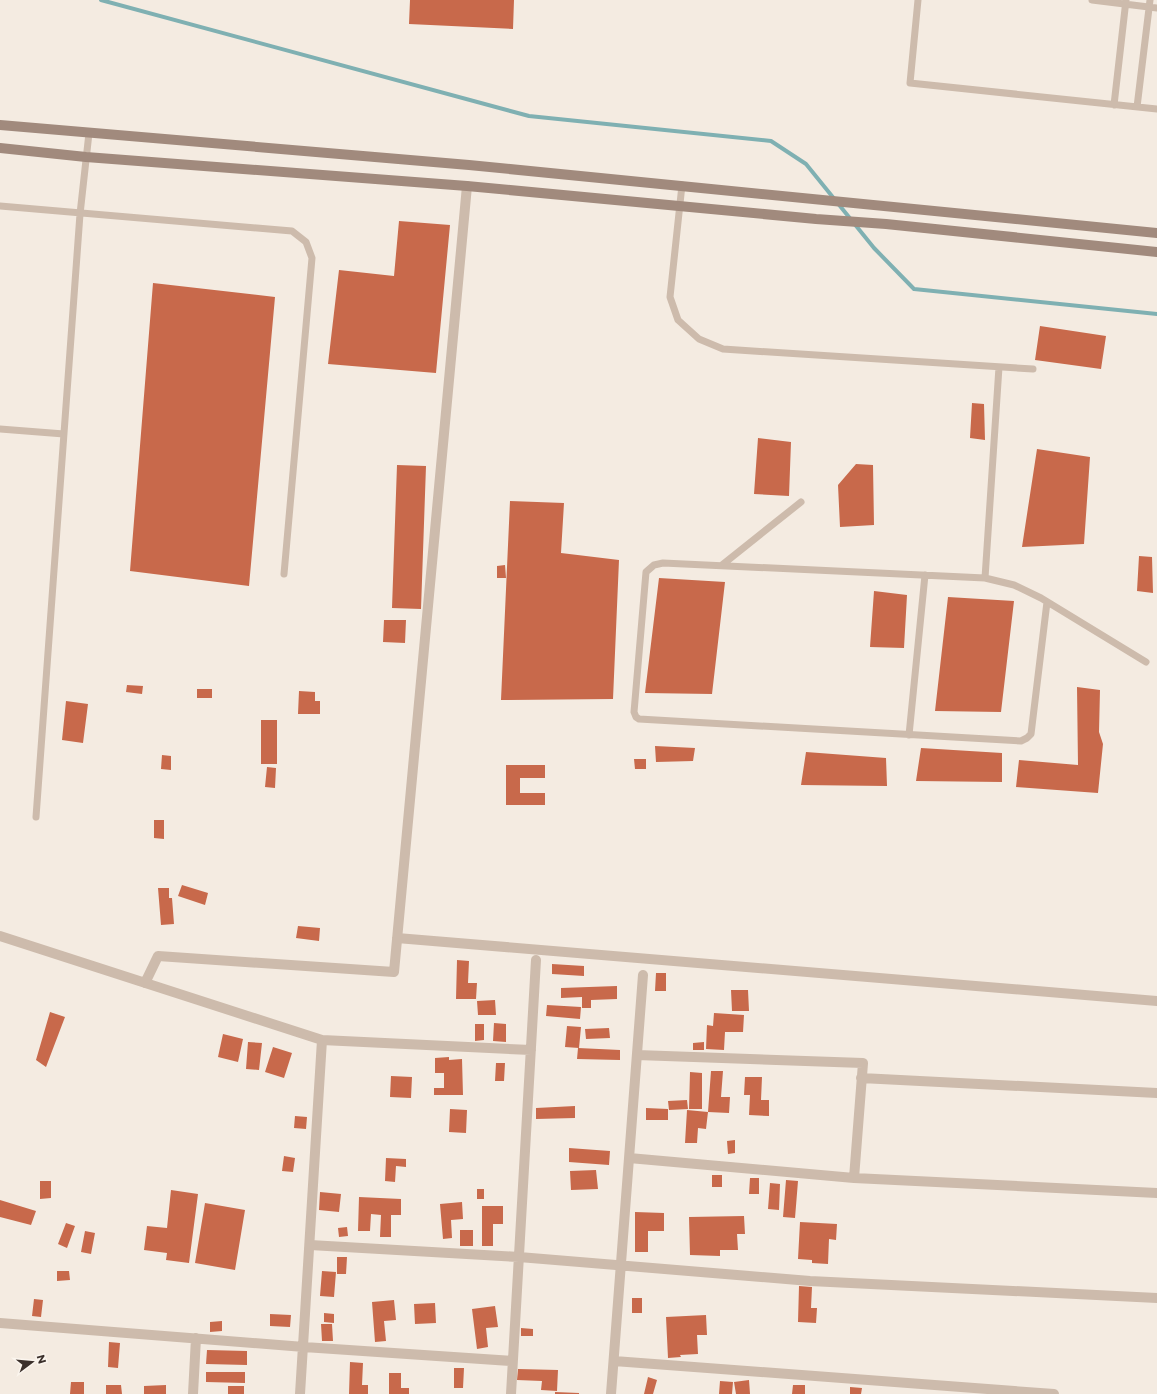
<svg xmlns="http://www.w3.org/2000/svg" width="1157" height="1394" font-family="Montserrat,sans-serif">
<rect width="100%" height="100%" fill="#f4ebe1"/>
<g fill="none" stroke-linecap="round" stroke-linejoin="round">
<path stroke="#7fb0b2" stroke-width="4" d="M101,0l428,116 242,25 35,23 68,84 40,41 243,25"/>
</g>
<path fill="#c8694b" d="M410,0h104l-1,29 -104,-5z
M399,221l51,4 -14,148 -108,-9 11,-94 55,6z
M153,283l122,14 -26,289 -119,-15z
M1040,326l66,10 -5,33 -66,-9z
M972,403l12,1 1,36 -15,-2z
M758,438l33,4 -2,54 -35,-2z
M1037,449l53,8 -6,87 -62,3z
M856,464l17,1 1,60 -34,2 -2,-42z
M397,465l29,1 -5,143 -29,-1z
M510,501l54,2 -3,50 58,7 -6,139 -112,1z
M1139,556l13,1 1,36 -16,-2z
M505,565l1,13h-9v-12z
M659,578l66,4 -13,112 -67,-1z
M874,591l33,4 -3,53 -34,-1z
M948,597l66,4 -13,111 -66,-1z
M384,620h22l-1,23 -22,-1z
M127,685l16,1 -1,8 -16,-2z
M1077,687l23,3 -1,42 4,12 -5,49 -82,-6 3,-27 59,5z
M197,689h15v9h-15z
M299,691l16,1v9h5v13h-22z
M66,701l22,3 -5,39 -21,-3z
M261,720h16v44h-16z
M655,746l40,2 -2,13 -37,1z
M921,748l81,5v29l-86,-1z
M806,752l80,6 1,28 -86,-1z
M162,755l9,1v14l-10,-1z
M634,759h12v10h-11z
M506,765h39v13h-25v15h25v12h-39z
M267,767l9,1 -1,20 -10,-1z
M154,820h10v19l-10,-1z
M182,885l26,8 -3,12 -27,-9z
M158,888h11v10h3l2,26 -13,1z
M298,926l22,2 -1,13 -23,-3z
M457,960l12,1 -1,22h9l-1,16h-20z
M552,964l32,2v10l-32,-2z
M656,973h10v18h-11z
M617,986v13l-26,1v8h-9v-11l-21,1v-10z
M731,990h17l1,21h-17z
M495,1000l1,15h-18l-1,-14z
M547,1005l34,2 -1,12 -34,-3z
M50,1012l15,5 -19,50 -10,-7z
M714,1013l30,2 -1,17h-18l-1,18 -18,-1 1,-24 6,1z
M494,1023l12,1v18l-13,-1z
M475,1024h9v16l-9,1z
M567,1026l14,1 -2,21 -14,-1z
M609,1028l1,10 -24,1 -1,-10z
M223,1034l20,5 -5,23 -20,-5z
M248,1042l14,1 -3,27 -13,-1z
M704,1042v8h-11v-7z
M273,1047l19,6 -8,25 -19,-6z
M578,1048l42,2v10l-43,-1z
M449,1057v3l13,-1 1,36h-29v-7h10v-15h-9v-15z
M496,1063h9l-1,18h-9z
M711,1071h12l-2,26h9l-1,16 -21,-1z
M690,1072l12,1v36h-13z
M391,1076l21,1 -1,21 -21,-1z
M745,1077h17l-1,23h8v16l-20,-1 1,-20h-6z
M687,1100l1,9 -19,1 -1,-9z
M575,1106v12l-39,1v-11z
M646,1108l22,1v11h-22z
M450,1109l17,1 -1,23 -17,-1z
M687,1110l21,2 -2,17 -8,-1 -1,15h-12z
M295,1116l12,1 -1,12 -12,-1z
M735,1140v13l-7,1 -1,-13z
M569,1148l41,3 -1,14 -40,-3z
M284,1156l11,2 -2,14 -11,-1z
M386,1158l20,1v8l-10,-1 -1,16 -10,-1z
M596,1170l2,19 -27,1 -1,-19z
M712,1175h10v12h-10z
M750,1178h9v16h-10z
M786,1180l12,1 -3,37 -12,-1z
M40,1181h11v17l-11,1z
M770,1183l10,1 -1,26 -11,-1z
M477,1189h7v10h-7z
M171,1190l27,4 -9,69 -23,-3 1,-7 -23,-3 3,-24 20,2z
M320,1192l21,2 -2,18 -20,-2z
M359,1197l42,2v16h-10v22h-11l1,-22 -10,-1 -1,17h-12z
M0,1200l36,11 -5,14 -31,-8z
M462,1202l1,17 -12,1 1,18 -9,1 -3,-35z
M205,1203l40,7 -10,60 -40,-7z
M482,1206h21v18h-10v22h-11z
M635,1212l29,1v18h-16v21h-13z
M744,1216l1,18h-8l1,16h-18v6l-30,-1 -1,-38z
M800,1222l37,2 -1,16 -7,-1 -1,25 -16,-1v-3l-14,-1z
M66,1223l9,3 -8,22 -9,-4z
M347,1227l1,9 -9,1 -1,-9z
M460,1230h13v16h-13z
M85,1231l10,2 -4,21 -10,-2z
M337,1257h10l-1,17h-9z
M57,1271h12l1,9 -13,1z
M322,1271l14,1 -2,25 -14,-1z
M799,1286l13,1 -1,21h6l-1,15 -18,-1z
M632,1298h10v15h-10z
M34,1299l9,1 -2,17 -9,-1z
M394,1300l2,20 -12,1 2,20 -11,1 -3,-40z
M435,1303l1,20 -21,1 -1,-20z
M495,1306l3,21 -12,1 2,19 -11,2 -5,-40z
M324,1313l10,1v9l-10,-1z
M270,1314l21,1 -1,12 -20,-1z
M706,1315l1,20h-10l1,19 -18,1 1,2 -13,1 -2,-41z
M222,1321v10l-12,1v-10z
M321,1324h11l1,17h-11z
M521,1328l12,1v7h-12z
M109,1342l11,1 -2,25 -10,-1z
M207,1350l40,1v14l-41,-1z
M350,1362l13,1 -1,22h6v9h-19z
M454,1368h10l-1,20h-9z
M518,1369l40,1 -1,21 -16,-1 1,-9 -25,-1z
M206,1372h39v11l-39,-1z
M389,1373h12v15h8v6h-20z
M648,1377l9,3 -4,14h-9z
M749,1380l1,14h-14l-2,-12z
M720,1381l13,1 -1,12h-13z
M71,1382h13v12h-14z
M106,1385h15l1,9h-16z
M166,1385v9h-22v-8z
M793,1385h12v9h-13z
M228,1386h16v8h-16z
M850,1387l12,1 -1,6h-11z
M555,1392l24,1v1h-24z"/>
<g fill="none" stroke-linecap="round" stroke-linejoin="round">
<path stroke="#cdbbac" stroke-width="7" d="M918,0l-8,83 247,26
M1092,0l65,8
M1114,105l12,-105
M1137,107l13,-107
M682,185l-12,112 8,23 21,19 24,10 310,20
M0,206l292,25 14,11 6,16 -28,316
M0,429l64,5
M722,565l79,-63
M985,578l14,-211
M1047,602l-16,132 -4,4 -6,3 -382,-22 -3,-2 -2,-5 12,-140 8,-7 9,-2 322,15 29,7 27,13 105,64
M909,735l16,-160
M36,817l44,-603 9,-81"/>
<path stroke="#cdbbac" stroke-width="10" d="M0,936l322,104 209,10
M397,938l760,63
M145,983l13,-27 236,16 73,-786
M637,1055l226,8 -9,115
M861,1078l296,15
M629,1158l225,20 303,15
M310,1245l209,12 291,24 347,17
M0,1323l304,24 208,14
M614,1361l440,33
M193,1394l3,-56
M300,1394l22,-354
M511,1394l25,-434
M611,1394l32,-419"/>
<path stroke="#a18a7d" stroke-width="10" d="M0,125l469,40 688,68
M0,148l86,9 381,29 349,33 70,5 271,28"/>
</g>
<g transform="translate(32 1362) rotate(74)" stroke="#fbf5ee" stroke-width="3" paint-order="stroke">
<path d="M0-3L7 15L0 10L-7 15Z" fill="#3b302b"/>
<text y="-6" font-size="11" font-weight="bold" text-anchor="middle" fill="#3b302b">N</text>
</g>
</svg>
